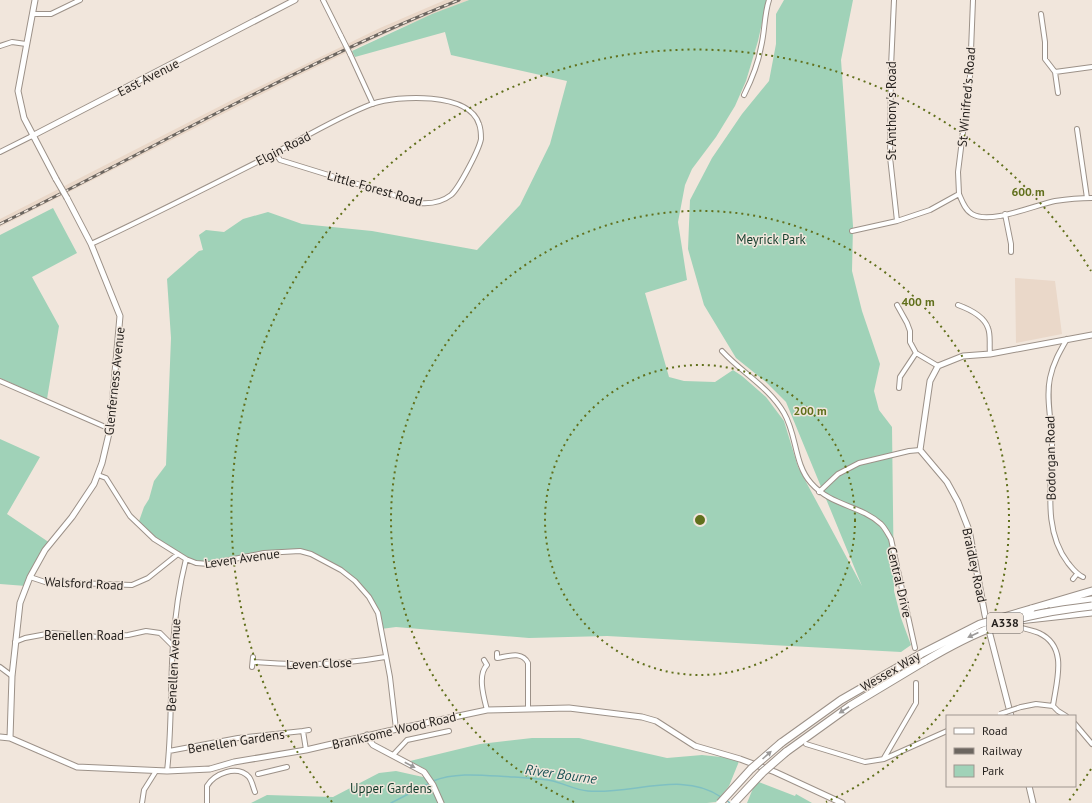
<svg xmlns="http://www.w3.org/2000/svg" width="1092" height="803" font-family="'PT Sans',sans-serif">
<rect width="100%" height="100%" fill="#f1e6dc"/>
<path fill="#ead8c9" d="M445,0h24l-84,34 -87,42 -298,151v-8l234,-120 146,-71z
M1015,278l40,3 7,53 -46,9z"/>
<path fill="#a0d2b8" d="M469,0h298l-9,41 -12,40 -11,25 -19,31 -24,32 -7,16 -7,37 9,58 -42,13 24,84 15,4 31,1 18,-12 9,6 24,21 18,24 14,46 64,119 -76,-184 -20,-20 -30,-24 -32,-53 -16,-56 2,-49 22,-42 30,-44 27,-33 7,-37v-30l8,-14h69l-12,60 12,166 -1,45 10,40 18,53 -6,27 5,19 13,17 2,164 7,27 10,27 -10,7 -294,-16 -78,2 -133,-11 -15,2 -3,-16 -23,-32 -28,-19 -27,-11 -36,2 -55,11 -13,-1 -42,-24 -16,-15 6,-17 5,-8 5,-18 12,-16 5,-127 -4,-59 32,-28 4,-1 -4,-15 7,-5 18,2 19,-13 25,-7 34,12 70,7 105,19 43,-45 30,-61 17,-63 -116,-26 -6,-23 -90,25 -3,-6 80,-37z
M53,208l24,45 -45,24 27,49 -12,73 -47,-21v-143z
M0,439l40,18 -33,57 43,29 -24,43 -26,-2z
M532,738h47l88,20 35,-3 38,4 -11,27 -13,16 -9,1h-456l16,-8 66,2 46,-24 17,-2 27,6 5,-1 -3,-7 -15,-8 70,-17z
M756,781l39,15 1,-2 16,9h-65z"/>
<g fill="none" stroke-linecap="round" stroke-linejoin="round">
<path stroke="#7fc0c2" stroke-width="1.5" d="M433,781c25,-10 55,-5 81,-4 13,1 27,1 39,4 12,3 23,9 35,10 43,4 95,-21 133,6
M726,800l4,3
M391,803l39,-20"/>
<g stroke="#9c9188" stroke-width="6">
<path id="minor" d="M323,0l18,36
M894,0l-3,67 -1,90 7,64
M33,14h18l29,-14
M1041,14l4,28v17l10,13 3,21
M0,46l12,-4 14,2
M350,54l23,50
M1055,72l37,-5
M744,95c8,-16 14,-31 17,-48 4,-16 3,-32 8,-47
M1077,129l10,69
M0,152l32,-16
M959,194l-1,-22 12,-96 3,-76
M1005,214l6,30v8
M852,231l45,-10 33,-11 29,-16c3,7 6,16 13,20 18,11 63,-9 83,-13 13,-2 25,-3 37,-3
M91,244c62,-29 123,-60 184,-91 32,-17 63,-36 97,-49 26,-9 97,-12 107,20 2,5 2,10 2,15 -2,11 -22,49 -30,56 -9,7 -21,9 -32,8l-139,-43 -5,-8
M897,305l10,18 3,8v11l6,11 22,13
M958,305c11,4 26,11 30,23 3,7 1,18 2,26
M1067,339c-7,12 -14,24 -17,39 -4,19 1,41 2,61 1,41 -11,89 16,124 5,6 8,11 15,14
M722,351c20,22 47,36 62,62 13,22 10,51 27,70 20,23 49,22 70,41 4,4 7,10 10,15l24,109
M0,381l110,48
M899,388l1,-11 16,-24
M98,475l8,3 24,38 24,23 32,20 10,4 13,1 55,-11 36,-2 11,3 30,16 14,11 14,16 9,16 12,64 6,52
M819,492l19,-18 21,-11 50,-12 11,-1
M30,577l15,5 87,3 16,-7 30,-24
M1073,579l4,-5
M1006,624c10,3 23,5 33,9 30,14 17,49 14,73
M15,642l10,-4 27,-5 47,4 29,-2 18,-4 14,2 13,13
M497,653v5c12,-2 25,-7 31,5v45
M484,660l3,5c-10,10 -3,33 0,45
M253,662c45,4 88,3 132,-5
M0,667l12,9
M252,667l1,-10
M1021,707l15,-3 17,2 5,5 8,5
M1075,724l17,20
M303,731l6,-1
M806,744l59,18 19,-3 63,-28
M169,751l69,-13 65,-7 3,19
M393,755l14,-15 42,-9
M884,758l32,-55v-20
M167,771c5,-42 3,-84 6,-126 2,-29 6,-58 13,-86
M258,774l29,-7
M142,803l2,-13 12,-19
M207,803v-17c7,-12 30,-22 42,-9 3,4 4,10 6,15"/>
</g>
<g stroke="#9c9188" stroke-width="7">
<path id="tertiary" d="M35,0l-17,91 6,27 32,61
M32,136l263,-136
M1011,716l-26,-101 -16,-85 -11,-28 -11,-20 -27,-32 10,-69 8,-15 25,-10 27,-2 102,-19
M367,735l3,6 3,4 51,27 9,13 8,18
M0,737l10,1 67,29 90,4 43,-2 24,-7 72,-12 82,-19 99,-21 82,-2 73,9 14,4 39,25 45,13 35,13 67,31
M10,738l2,-62 8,-73 10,-26 15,-27 27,-33 22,-33 8,-21 8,-34 10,-113 -29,-72 -24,-46
M1029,786l4,17"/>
</g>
<g stroke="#9c9188" stroke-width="9">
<path id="trunk" d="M1053,606l39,-6
M1031,609l61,-18
M1019,620l73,-8
M781,743l60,-43 80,-46
M786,752l64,-46 75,-45"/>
</g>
<use href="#minor" stroke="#fff" stroke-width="4"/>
<use href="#tertiary" stroke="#fff" stroke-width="5"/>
<use href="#trunk" stroke="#fff" stroke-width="7"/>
<g stroke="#6c6660" stroke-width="3">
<path id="rail" d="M0,224c153,-75 301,-161 459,-224"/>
</g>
<use href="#rail" stroke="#f1e6dc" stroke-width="1.5" stroke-dasharray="4.5" stroke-linecap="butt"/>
<g stroke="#9c9188" stroke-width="6" stroke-linecap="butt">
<path id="minor-bridge" d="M341,36l9,18
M1000,714l21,-7"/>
</g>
<g stroke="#9c9188" stroke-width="7" stroke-linecap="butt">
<path id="tertiary-bridge" d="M56,179l11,19"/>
</g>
<g stroke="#9c9188" stroke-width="9" stroke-linecap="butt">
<path id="trunk-bridge" d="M921,654l59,-30 51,-15
M925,661c22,-13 44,-25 68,-34 31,-12 66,-17 99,-21
M720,803l31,-34 30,-26
M734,803l29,-31 23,-20"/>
</g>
<use href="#minor-bridge" stroke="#fff" stroke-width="4"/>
<use href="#tertiary-bridge" stroke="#fff" stroke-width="5"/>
<use href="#trunk-bridge" stroke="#fff" stroke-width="7"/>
</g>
<defs><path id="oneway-solid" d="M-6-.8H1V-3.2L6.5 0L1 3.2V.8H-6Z"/></defs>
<g fill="#9c9a99">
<use href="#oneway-solid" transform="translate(973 635) rotate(155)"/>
<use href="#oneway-solid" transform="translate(844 710) rotate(147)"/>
<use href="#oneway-solid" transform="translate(767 755) rotate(-42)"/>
<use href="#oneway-solid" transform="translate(410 765) rotate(28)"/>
</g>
<g fill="none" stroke="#61701c" stroke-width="2" stroke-dasharray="2 4">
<circle cx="700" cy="520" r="155"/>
<path d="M574 802A309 309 0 1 1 826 802"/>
<path d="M1091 769A464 464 0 0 1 1068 802M332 802A464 464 0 1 1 1091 271"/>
</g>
<g text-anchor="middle" stroke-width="3" stroke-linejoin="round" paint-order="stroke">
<rect fill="#f1e6dc" stroke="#615b56" stroke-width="1" x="987" y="613" width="36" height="20" rx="3"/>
<g font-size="12" font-weight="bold" fill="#231f1c">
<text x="1005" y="627">A338</text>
</g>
<g font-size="13" fill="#231f1c" stroke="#f1e6dc">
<text transform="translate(148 77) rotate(-27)" y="5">East Avenue</text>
<text transform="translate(966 97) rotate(-85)" y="5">St Winifred's Road</text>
<text transform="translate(891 111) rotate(-90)" y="5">St Anthony's Road</text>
<text transform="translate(283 148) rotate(-27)" y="5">Elgin Road</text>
<text transform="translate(375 188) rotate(16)" y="5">Little Forest Road</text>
<text transform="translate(114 381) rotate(-84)" y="5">Glenferness Avenue</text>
<text transform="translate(1050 458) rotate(-91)" y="5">Bodorgan Road</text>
<text transform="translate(242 558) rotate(-8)" y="5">Leven Avenue</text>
<text transform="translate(975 565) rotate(78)" y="5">Braidley Road</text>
<text transform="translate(900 582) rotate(77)" y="5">Central Drive</text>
<text transform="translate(84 583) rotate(3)" y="5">Walsford Road</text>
<text x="84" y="640">Benellen Road</text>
<text transform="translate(319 663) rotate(-2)" y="5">Leven Close</text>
<text transform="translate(173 665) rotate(-87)" y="5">Benellen Avenue</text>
<text transform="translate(890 671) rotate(-30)" y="5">Wessex Way</text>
<text transform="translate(394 730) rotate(-13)" y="5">Branksome Wood Road</text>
<text transform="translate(236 741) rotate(-9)" y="5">Benellen Gardens</text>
</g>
<g font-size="13" fill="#133d2b" stroke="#f1e6dc">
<text x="771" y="244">Meyrick Park</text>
<text x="391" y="793">Upper Gardens</text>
</g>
<g font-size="14" font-style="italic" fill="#1d5557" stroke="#f1e6dc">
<text transform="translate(561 774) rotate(8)" y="5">River Bourne</text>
</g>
</g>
<circle cx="700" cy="520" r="6" fill="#61701c" stroke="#f1e6dc" stroke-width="2"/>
<g font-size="12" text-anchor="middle" font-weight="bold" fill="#61701c" stroke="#f1e6dc" stroke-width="3" stroke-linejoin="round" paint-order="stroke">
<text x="1028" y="196">600 m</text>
<text x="918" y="306">400 m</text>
<text x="810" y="415">200 m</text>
</g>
<rect x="946" y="715" width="130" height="72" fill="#f1e6dc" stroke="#9f968f"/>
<rect x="954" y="728" width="20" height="6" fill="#ffffff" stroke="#9f968f"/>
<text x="982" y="735" font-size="12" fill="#231f1c">Road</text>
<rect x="954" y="748" width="20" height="6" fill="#6c6660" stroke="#9f968f"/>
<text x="982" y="755" font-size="12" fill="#231f1c">Railway</text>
<rect x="954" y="765" width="20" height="12" fill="#a0d2b8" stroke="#9f968f"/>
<text x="982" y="775" font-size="12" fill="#231f1c">Park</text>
</svg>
